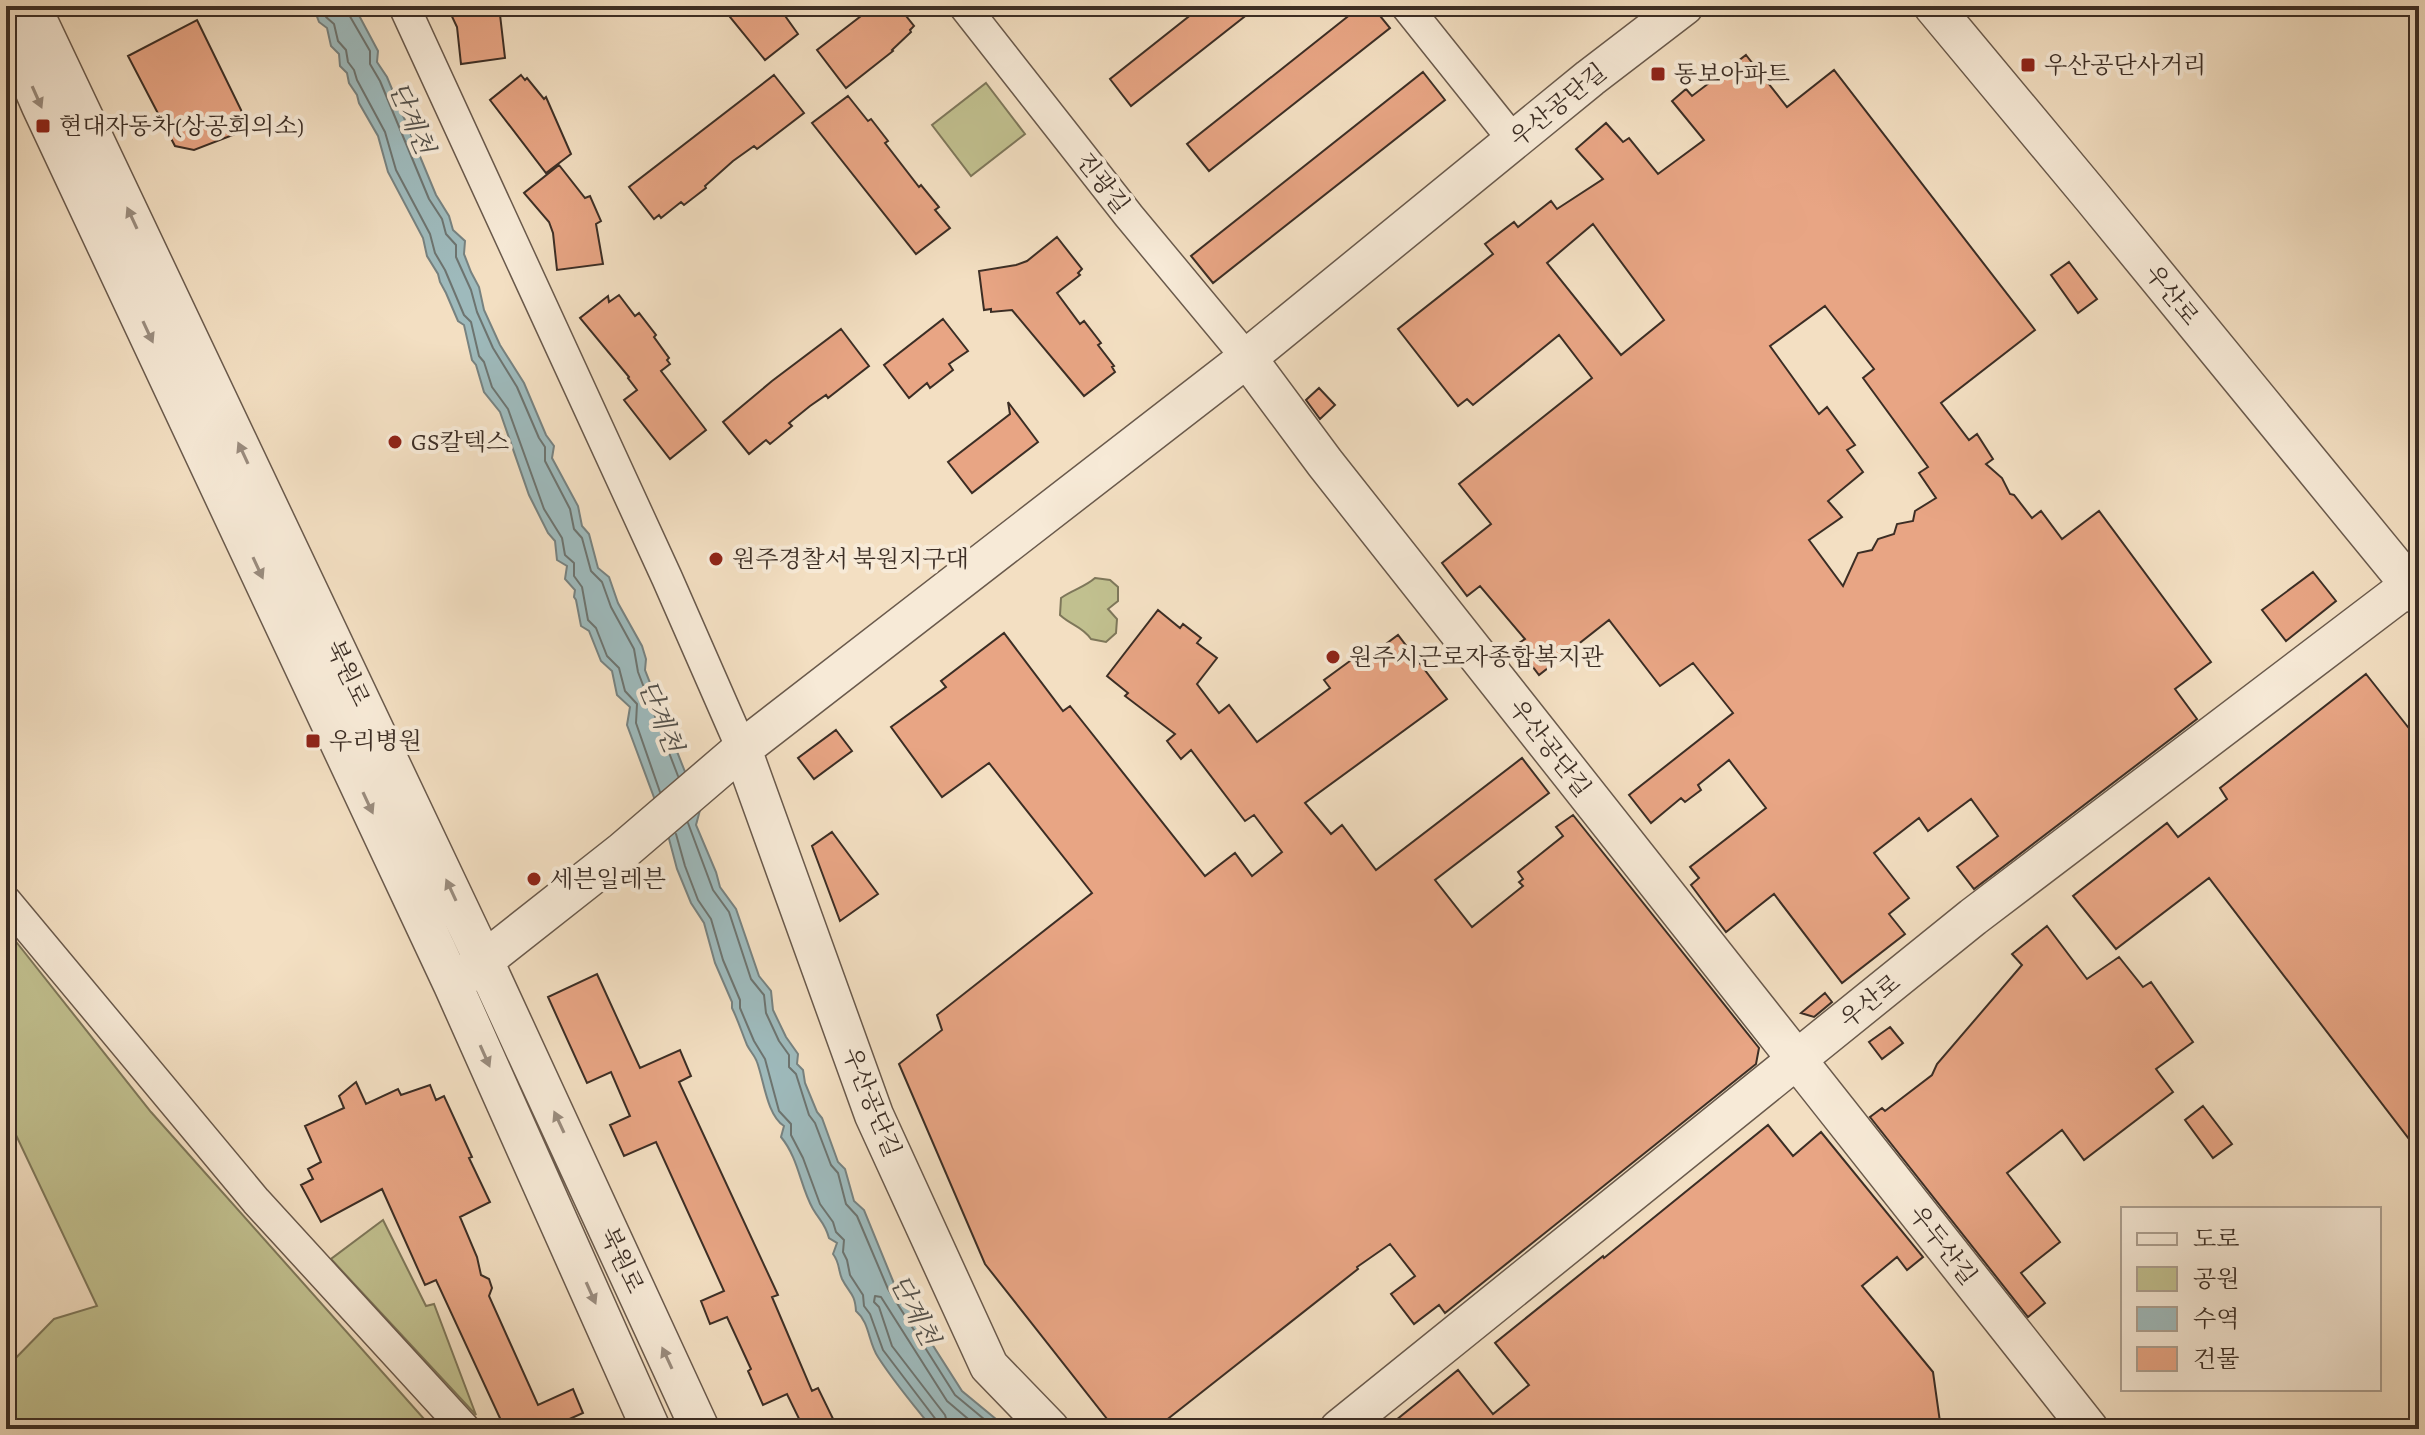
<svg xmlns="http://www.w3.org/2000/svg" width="2425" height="1435" font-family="Alegreya,'Noto Serif KR',serif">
<rect width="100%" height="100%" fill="#f3dfc2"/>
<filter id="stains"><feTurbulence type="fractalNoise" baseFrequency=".0025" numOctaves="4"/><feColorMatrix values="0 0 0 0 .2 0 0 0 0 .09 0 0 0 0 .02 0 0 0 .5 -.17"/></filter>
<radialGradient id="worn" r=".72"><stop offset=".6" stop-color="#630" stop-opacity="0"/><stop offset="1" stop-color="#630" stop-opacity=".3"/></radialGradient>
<path fill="#c1c08f" stroke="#7e775a" stroke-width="2" d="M986,83l39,51 -54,42 -39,-51z
M1095,578l15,2 8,7v14l-10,8 9,10 -1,14 -10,9 -15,-3c-9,-13 -19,-13 -31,-24l1,-17c11,-8 24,-11 34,-20z
M6,929l145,183 282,317h-427v-61l48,-49 43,-13 -91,-192z
M383,1220l43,86 8,-2 42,111 -145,-156z"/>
<path fill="#9ebabc" stroke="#778280" stroke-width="2" d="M313,6h41l24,45 -1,11 10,15 49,118 13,21 4,14 12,11 -1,13 7,18 8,15 5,23 16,35 24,38 22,52 8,11 -2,12 26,48 4,20 7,8 9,34 11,9 9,26 24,43 4,13 -1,11 55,140 -4,15 20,47 4,15 16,22 23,67 12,15 2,19 13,27 12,17 -1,10 6,6 2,13 12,29 5,6 16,44 7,7 9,32 10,9 31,76 67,105 46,38h-75c-19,-23 -39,-47 -55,-72 -10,-15 -8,-34 -22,-46 -1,-18 -7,-18 -14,-32 -4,-9 -2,-16 -9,-25l4,-11 -8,-5c-4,-15 -9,-17 -16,-29 -13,-23 -14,-50 -32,-72l3,-11c-17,-11 -20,-45 -27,-64 -2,-6 -7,-11 -10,-17 -5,-12 -9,-25 -15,-37v-6l-17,-39 -11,-40 -13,-20 -14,-34 -9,-34 -41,-110 3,-18 -13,-12 -5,-24 -11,-10 -12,-30 -8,-5 -5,-26 -2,-3 1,-7 -10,-11 2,-13 -10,-6 -2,-19 -7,-8 -19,-38 -29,-83 -16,-20 -8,-27 -4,-5 -8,-35 -6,-4 -12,-28 -6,-11 -2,-8 -11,-18 -4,-18 -35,-66 -10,-36 -19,-33 -2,-8 -8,-12 -2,-10 -7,-7 -1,-12 -8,-8 -4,-18 -8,-6z"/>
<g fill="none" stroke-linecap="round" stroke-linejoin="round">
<path stroke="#6d7470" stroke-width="2" d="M322,6l4,11 8,7 4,17 8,9 2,12 6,8 3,10 28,52 11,38 34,64 5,19 10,17 19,45 7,7 8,34 5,6 8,25 16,22 36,100 18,29 3,17 9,8v13l8,11 6,33 8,8 11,28 12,12 6,23 12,13 -1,19 24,69
M347,6l1,7 22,38v13l10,17 49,118 13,20 4,15 10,11v12l15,33 6,22 16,36 24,39 22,51 6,9v14l25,48 4,20 8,9 9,33 11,11 9,25 23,42 4,23 40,104
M688,823l25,67 16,22 22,67 13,16 2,18 13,28 10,14v12l7,7 13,41 6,8 16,42 7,8 8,31 11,12 31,73 67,106 41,34
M676,834l9,32 13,34 13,19 12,41 17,40v8l14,33 11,18 14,52 12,13v11l12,23 17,46 13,18 3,10 8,8 -1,12 4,8 3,15 13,20 1,11 6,8 13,36 54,71 1,8
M949,1429l-4,-14 -53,-69 -13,-39 -5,-5 1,-6 6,1 66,104 33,28"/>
</g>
<path fill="#e8a584" stroke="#3c2e25" stroke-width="2" fill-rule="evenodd" d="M447,6h52l6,52 -44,6 -4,-37z
M721,6h57l20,28 -33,26z
M874,6h24l16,20 -4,4 1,2 -19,18 1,1 -47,37 -29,-38z
M1202,6h56l-127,100 -21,-27z
M1361,6h11l18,22 -181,143 -22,-27z
M197,20l47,96 -6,17 -44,17 -19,-4 -47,-90z
M1746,55l41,52 47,-37 201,260 -94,73 28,37 8,-6 16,25 -7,5 16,14 8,16 4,1 18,23 9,-7 21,28 37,-28 112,151 -36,27 22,30 -223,170 -17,-22 41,-31 -27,-37 -43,32 -9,-13 -45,35 35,45 -20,16 16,20 -63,49 -68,-89 -48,38 -35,-47 8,-7 -9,-11 76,-59 -37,-48 -31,25 3,5 -16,12 -4,-4 -30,25 -22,-28 104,-82 -40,-50 -33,23 -51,-66 -70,55 -23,-30 9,-6 -45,-53 -13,10 -25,-33 49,-39 -32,-40 133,-106 -33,-43 -86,70 -6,-6 -9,7 -60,-77 95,-75 -8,-10 29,-22 4,5 33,-26 6,8 46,-30 -27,-30 30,-26 17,19 6,-4 29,36 46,-34 -32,-39 14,-12 6,7zM1593,224l71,96 -43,35 -74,-92zM1825,306l49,63 -11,9 65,89 -9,6 17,25 -21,13 -2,10 -16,3 -3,10 -16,5 -6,11 -14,3 -15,33 -34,-46 33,-23 -14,-16 35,-29 -16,-22 8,-5 -28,-38 -8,7 -49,-68z
M1423,72l22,28 -232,183 -22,-27z
M521,75l4,5 2,-2 17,21 2,-2 25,57 -25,19 -56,-73z
M774,75l30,38 -47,36 -3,-3 -21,15 -28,25 1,2 -22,17 -3,-3 -20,16 -2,-3 -5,4 -25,-32z
M848,96l20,25 3,-2 17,22 -3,2 34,44 2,-2 18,22 -4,3 15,18 -34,26 -104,-131z
M559,165l26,33 5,-2 11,25 -5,3 7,40 -46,6 -4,-37 -4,-11 -25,-29z
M1057,237l25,32 -4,4 2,2 -23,18 23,31 4,-3 17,22 -3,2 16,21 -2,1 3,5 -31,24 -72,-86 -21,2v-3l-7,1 -5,-39 37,-6 11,-4z
M2069,262l28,37 -19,14 -27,-38z
M619,295l16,21 4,-3 17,22 -2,2 15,21 -2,2 3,4 -9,7 45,59 -36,29 -46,-59 13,-10 -9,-12 1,-1 -49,-59 28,-22 1,6z
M943,319l25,32 -19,13 4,6 -23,18 -3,-5 -18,15 -25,-33z
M841,329l28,37 -41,32 -2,-3 -16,11 -21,17 3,3 -22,18 -4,-4 -17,14 -26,-32 49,-41z
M1319,388l16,17 -15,14 -14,-19z
M1008,402l30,40 -66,51 -24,-31 62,-48z
M2313,572l23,29 -50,40 -24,-31z
M1158,610l22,18 3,-4 18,14 -4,5 20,15 -20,26 22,29 10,-8 28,37 73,-54 -6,-8 30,-22 5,6 39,-29 49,64 -142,104 26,31 11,-9 34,45 146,-112 27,35 -114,87 37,47 51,-41 -4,-4 4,-3 -5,-7 45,-36 -7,-9 17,-12 186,233 -3,16 -311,249 -6,-8 -25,19 -23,-30 24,-18 -25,-32 -33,23 1,2 -203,160h-40l-130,-165 -86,-200 43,-34 -5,-15 155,-122 -103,-130 -47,34 -51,-70 55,-40 -5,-6 63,-48 59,78 7,-5 135,170 30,-23 17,23 30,-24 -28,-37 -9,6 -54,-71 -10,9 -14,-18 8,-7 -50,-38 3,-3 -21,-17z
M2366,674l53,67v411l-210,-274 -93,71 -43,-53 94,-73 11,14 49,-38 -7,-11z
M836,730l16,21 -38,28 -16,-21z
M832,832l46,62 -38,27 -28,-75z
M2047,926l40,53 32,-22 24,30 8,-5 42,60 -37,27 17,23 -89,68 -22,-30 -55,43 53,69 -39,31 24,30 -17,14 -158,-200 12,-9 3,3 47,-36 5,-11 85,-99 -10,-11z
M597,974l43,94 40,-18 11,26 -12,6 99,213 -6,2 40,94 6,-3 20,41h-34l-17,-35 -24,11 -15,-34 3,-2 -24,-52 -17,7 -9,-23 23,-10 -68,-149 -32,14 -14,-31 20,-9 -19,-44 -24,11 -39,-86z
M1825,993l7,9 -18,15 -13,-4z
M1890,1027l13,16 -21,16 -13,-17z
M356,1082l10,22 32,-15 3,6 29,-10 6,15 8,-4 28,61 -3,1 21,44 -30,15 17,40 4,18 8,4 3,9 -3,8 49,109 35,-16 10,24 -36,16h-42l-69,-149 -11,5 -43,-96 -61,33 -20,-37 12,-6 -5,-10 13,-7 -16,-36 39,-18 -5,-12z
M2203,1106l29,38 -19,14 -28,-38z
M1768,1125l25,31 28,-24 102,125 -16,13 -10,-13 -35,29 71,86 8,57h-556l73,-59 35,44 36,-29 -34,-42 108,-87 1,2z"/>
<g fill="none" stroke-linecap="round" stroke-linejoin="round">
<g stroke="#6a5a4c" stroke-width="33">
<path id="minor" d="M404,6l263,572 75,171
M964,6l165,210 118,142
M1406,6l108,135
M6,901l250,300 209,228"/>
</g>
<g stroke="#6a5a4c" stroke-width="41">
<path id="tertiary" d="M31,6l453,955 216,468
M1933,6l160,192 326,398
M6,25l35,81 412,879 198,444
M1247,358l78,105 764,966
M742,749l132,366 115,251 61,63
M453,985l170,-134 119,-102 505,-391 343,-280 94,-72
M1339,1429l634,-512 437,-332"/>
</g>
<use href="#minor" stroke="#f7ead7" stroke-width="30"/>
<use href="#tertiary" stroke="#f7ead7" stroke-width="38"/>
</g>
<defs><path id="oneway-solid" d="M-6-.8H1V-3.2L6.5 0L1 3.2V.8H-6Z" transform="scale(2)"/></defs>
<g fill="#9a8c7e">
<use href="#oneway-solid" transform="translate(37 97) rotate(66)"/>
<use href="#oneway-solid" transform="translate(132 218) rotate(-115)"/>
<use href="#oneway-solid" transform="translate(148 332) rotate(65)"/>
<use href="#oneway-solid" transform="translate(243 453) rotate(-115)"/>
<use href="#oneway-solid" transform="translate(258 568) rotate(65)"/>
<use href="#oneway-solid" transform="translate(368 803) rotate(65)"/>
<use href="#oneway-solid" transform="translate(451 890) rotate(-115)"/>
<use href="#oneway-solid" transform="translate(485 1056) rotate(66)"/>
<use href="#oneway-solid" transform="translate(559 1122) rotate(-115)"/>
<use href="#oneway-solid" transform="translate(591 1293) rotate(66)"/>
<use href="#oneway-solid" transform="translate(667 1358) rotate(-115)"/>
</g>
<g fill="#8f2418" stroke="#f7ead7" stroke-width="3">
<rect x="2020" y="57" width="16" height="16" rx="4"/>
<rect x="1650" y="66" width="16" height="16" rx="4"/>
<rect x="35" y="118" width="16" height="16" rx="4"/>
<circle cx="395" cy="442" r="8"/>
<circle cx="716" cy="559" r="8"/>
<circle cx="1333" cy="657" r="8"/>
<rect x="305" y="733" width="16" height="16" rx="4"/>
<circle cx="534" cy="879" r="8"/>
</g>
<g text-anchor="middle" stroke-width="8" stroke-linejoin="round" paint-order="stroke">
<g font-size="24" fill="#3c2e25" stroke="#f7ead7" text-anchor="start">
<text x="2044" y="73">우산공단사거리</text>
<text x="1674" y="82">동보아파트</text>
<text x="59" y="134">현대자동차(상공회의소)</text>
<text x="411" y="450">GS칼텍스</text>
<text x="732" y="567">원주경찰서 북원지구대</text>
<text x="1349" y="665">원주시근로자종합복지관</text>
<text x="329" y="749">우리병원</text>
<text x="550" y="887">세븐일레븐</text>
</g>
<g font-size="24" fill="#3c2e25" stroke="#f7ead7">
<text transform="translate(1558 105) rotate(-39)" y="8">우산공단길</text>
<text transform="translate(1103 183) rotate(52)" y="8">진광길</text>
<text transform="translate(2172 295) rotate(51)" y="8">우산로</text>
<text transform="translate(348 673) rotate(65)" y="8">북원로</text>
<text transform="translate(1550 748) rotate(52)" y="8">우산공단길</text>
<text transform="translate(1870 1001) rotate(-39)" y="8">우산로</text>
<text transform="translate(872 1102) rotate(68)" y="8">우산공단길</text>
<text transform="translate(1943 1245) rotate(52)" y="8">우두산길</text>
<text transform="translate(622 1260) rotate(65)" y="8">북원로</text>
</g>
<g font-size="26" font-style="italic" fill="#54514b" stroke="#f7ead7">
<text transform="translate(412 118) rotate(67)" y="9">단계천</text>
<text transform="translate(661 716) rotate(68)" y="9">단계천</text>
<text transform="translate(915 1310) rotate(63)" y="9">단계천</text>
</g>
</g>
<rect width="2425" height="1435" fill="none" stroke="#f3dfc2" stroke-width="32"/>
<rect x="8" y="8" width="2409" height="1419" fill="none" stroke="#3c2e25" stroke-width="4"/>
<rect x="16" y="16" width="2393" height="1403" fill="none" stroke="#3c2e25" stroke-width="2"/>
<rect x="2121" y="1207" width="260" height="184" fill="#f7ead7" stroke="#ac9f90" stroke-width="2"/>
<rect x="2137" y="1233" width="40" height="12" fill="#f7ead7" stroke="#ac9f90" stroke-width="2"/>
<text x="2193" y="1247" font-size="24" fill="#3c2e25">도로</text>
<rect x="2137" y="1267" width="40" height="24" fill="#c1c08f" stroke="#ac9f90" stroke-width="2"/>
<text x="2193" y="1287" font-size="24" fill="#3c2e25">공원</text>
<rect x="2137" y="1307" width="40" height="24" fill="#9ebabc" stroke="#ac9f90" stroke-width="2"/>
<text x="2193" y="1327" font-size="24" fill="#3c2e25">수역</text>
<rect x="2137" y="1347" width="40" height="24" fill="#e8a584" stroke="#ac9f90" stroke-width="2"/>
<text x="2193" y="1367" font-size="24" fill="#3c2e25">건물</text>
<rect width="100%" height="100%" filter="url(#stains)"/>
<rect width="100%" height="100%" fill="url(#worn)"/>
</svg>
